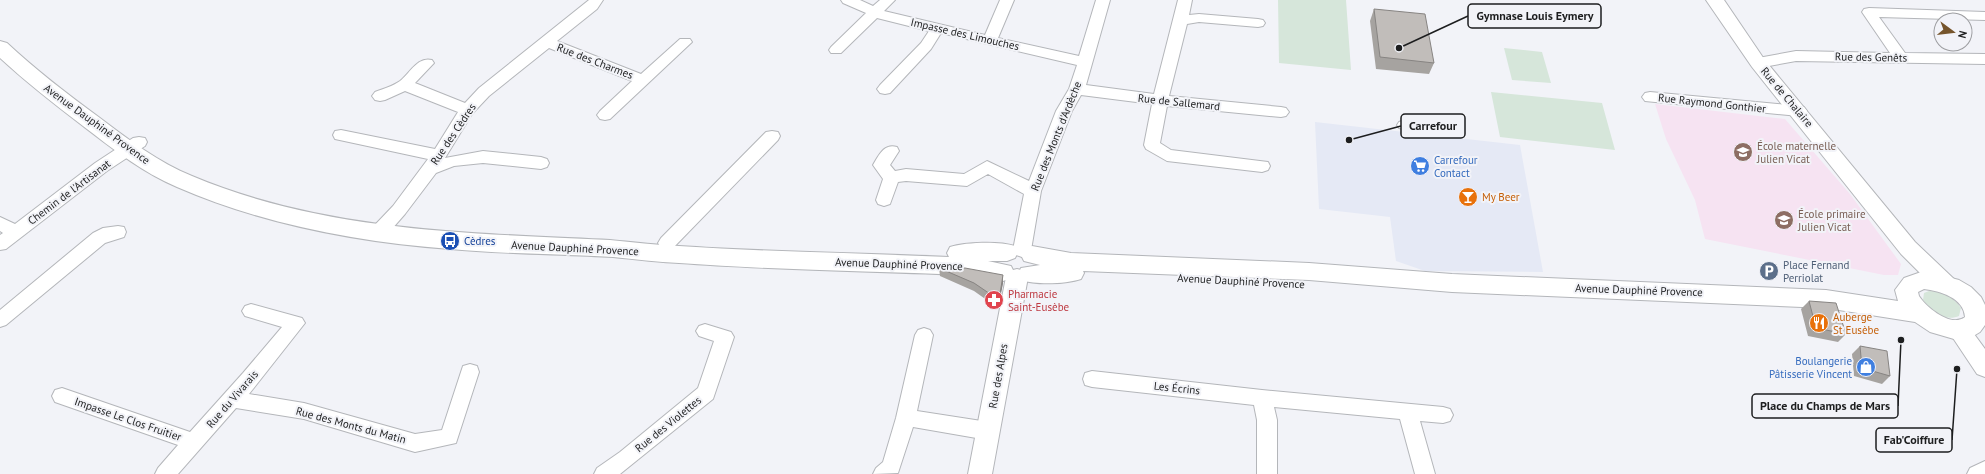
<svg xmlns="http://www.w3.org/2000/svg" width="1985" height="474" font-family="'PT Sans',sans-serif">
<rect width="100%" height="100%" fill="#f2f3f8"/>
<path fill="#e5e9f5" d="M1315,122l205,23 23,127 -118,-1 -29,-10 -6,-44 -71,-8z"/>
<path fill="#f6e3f2" d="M1655,104l130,15 65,75 51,70 -3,11h-14l-179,-36 -10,-39 -29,-61z"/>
<path fill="#d6e6da" d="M1278,0h68l5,70 -72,-7z
M1504,48l38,4 9,31 -39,-3z
M1491,92l111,11 13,47 -115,-13z
M1929,291c13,0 25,6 32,17l-2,8c-13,6 -30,-4 -36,-16l1,-7z"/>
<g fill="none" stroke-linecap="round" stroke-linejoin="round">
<g stroke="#b4b6ba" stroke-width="2">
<path id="pedestrian" d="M1417,116l6,4c-4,6 -17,10 -24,8l-2,-3 2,-3z"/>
</g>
<g stroke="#b4b6ba" stroke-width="2">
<path id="minor" d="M589,0h14l-6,9 -40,32 84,33 39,-35h10l2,3 -82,77 -5,1 -5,-1 -3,-4 3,-4 32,-30 -83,-33 -60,48 -17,18 -27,44 38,-7 58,6 6,2 2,4 -2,4 -6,2 -58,-6 -29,3 -18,7 -31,41 -21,24 -6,1 -6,-1 -2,-5 2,-5 21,-22 35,-47 -93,-20 -2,-4 2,-4 6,-1 94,19 23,-37 -53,-21 -20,9 -5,1 -5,-1 -3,-4 3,-4c8,-3 18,-6 25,-11 10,-8 18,-25 32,-21l2,3 -19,20 50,20 14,-15z
M841,0h19l13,6 7,-6h15l-11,11 101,24 15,-35h14l-16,38 81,18 17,-56h14l-24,85 68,9 24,-94h14l-3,15 10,-1 59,5 5,1 2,3 -2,3 -5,1 -59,-5 -12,2 -18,72 112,11 5,1 3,4 -3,4 -5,1 -114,-11 -7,37 11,7 97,12 2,4 -2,4 -6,2 -95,-11 -21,-12 -2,-4 8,-41 -71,-9 -9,16 -31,80 -10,59 -3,5 -6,2 -6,-2 -3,-5 11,-56 -36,-20 -21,12 -61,-5 -8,1 -8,22 -6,2 -6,-2 -2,-4 7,-21 -10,-14c6,-10 11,-22 24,-18l2,4 -9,14 5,6 11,-2 58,5 23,-13 42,20 27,-70 13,-22 8,-24 -136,-32 -10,16 -41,44 -5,1 -5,-1 -3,-4 3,-4 41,-42 8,-12 -52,-13 -36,35h-10l-2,-3 2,-3 35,-34 -23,-10z
M1869,8l116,4v8l-106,-3 26,36 80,1v10l-189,-3 -38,7 -5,-2 -2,-3 2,-3 5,-2 38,-7 94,2 -28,-41 2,-3z
M1650,92l149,14 5,1 3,4 -3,4 -5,1 -154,-15 -3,-4 3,-4z
M772,131l6,1 2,4 -2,4 -105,108 -6,1 -6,-1 -3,-5 3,-5 105,-106z
M139,137l6,1 2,4 -2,4 -38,25 -101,78 -6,1v-15l3,-2 -3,-2v-14l15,7 80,-61 38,-25z
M118,226l6,1 2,5 -2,5 -19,6 -99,82 -6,2v-17l93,-77 10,-5z
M251,304l51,14 3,5 -56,71 55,9 111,31 27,-4 19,-58 2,-6 7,-2 7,2 2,6 -23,71 -41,9 -111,-33 -68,-11 -58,66h-23l3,-6 20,-23 -123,-43 -3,-6 3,-6 7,-2 128,44 53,-59 39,-46 -37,-11 -3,-5 3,-5z
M705,324l26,8 3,5 -21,62 -93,75h-26l3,-6 23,-16 78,-64 16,-47 -15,-5 -3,-5 3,-5z
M924,328l6,2 3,5 -16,76 71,11 7,3 3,6 -3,6 -7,3 -75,-13 -15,46 -25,1 3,-6 7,-6 13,-44 19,-83 3,-5z
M1092,371l170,19 181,17 7,2 3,6 -3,6 -7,2 -23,-2 15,53h-20l-15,-55 -126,-12 3,13v54h-20v-54l-3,-15 -162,-18 -7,-2 -2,-6 2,-6z
M1985,461v13h-18l3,-6z"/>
</g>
<g stroke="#b4b6ba" stroke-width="2">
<path id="tertiary" d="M1706,0h18l40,59 151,183 39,37 3,6 -3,6 -8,3 -8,-3 -37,-37 -149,-187z
M1017,269l8,2 3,6 -36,197h-24l38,-197 3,-6z
M1958,320l8,3 19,26v28l-8,-3 -30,-45 3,-6z"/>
</g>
<g stroke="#b4b6ba" stroke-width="2">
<path id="secondary" d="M0,41l7,2c29,27 60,51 93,75 29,22 58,44 92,58 133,56 277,57 418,64 23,2 46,5 69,6 90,6 180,7 270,11l-2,-4 3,-6c16,-5 49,-6 65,-1l3,6 -3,6 -8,3h-19l23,5 3,6 -3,6 -8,3 -38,-6c-95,-4 -191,-5 -286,-12 -22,-1 -44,-4 -66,-6 -54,-3 -109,-3 -163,-8 -93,-7 -188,-25 -273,-62 -35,-15 -64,-38 -94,-61 -29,-22 -57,-44 -83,-68z
M1032,246l39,7 238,10 143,11 374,16 72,11 -3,-11 9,-12 20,-7 35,9 12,7 10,10 4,8v20l-5,7 -5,3 -21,4 -24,-7 -15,-10 -89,-14 -374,-16 -143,-12 -226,-9 1,2 -3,6c-15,5 -45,6 -60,1l-3,-6 3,-6 19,-3 -16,-4 -3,-6 3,-6zM1924,289c16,2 40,9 41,28 -14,11 -39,-10 -46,-21l-1,-4z"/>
</g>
<use href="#pedestrian" fill="#fff" fill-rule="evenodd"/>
<use href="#minor" fill="#fff" fill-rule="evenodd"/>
<use href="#tertiary" fill="#fff" fill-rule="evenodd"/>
<use href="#secondary" fill="#fff" fill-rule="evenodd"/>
</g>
<path fill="#a6a3a0" d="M1374,9l60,54 -5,11 -53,-5 -6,-48z
M939,268l64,7v8l-5,25 -24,-17 -34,-15z
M1809,301l37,33 -8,8 -30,-6 -7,-27z
M1860,346l30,30 -8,8 -28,-8 -2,-22z"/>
<path fill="#878482" d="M1003,275v8l-5,25 1,-8z"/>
<path fill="#c1bdba" stroke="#878482" d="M1374,9l51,5 9,49 -54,-6z
M939,268h26l38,7 -4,25 -25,-17z
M1809,301l27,2 10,31 -30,-6z
M1860,346l27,5 3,25 -28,-8z"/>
<defs>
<g id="school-disc" transform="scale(1)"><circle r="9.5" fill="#8d6e63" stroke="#f2f3f8"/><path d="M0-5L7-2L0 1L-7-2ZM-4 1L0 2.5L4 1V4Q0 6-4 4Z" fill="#fff"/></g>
<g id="supermarket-disc" transform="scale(1)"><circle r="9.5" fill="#3f7fe0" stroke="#f2f3f8"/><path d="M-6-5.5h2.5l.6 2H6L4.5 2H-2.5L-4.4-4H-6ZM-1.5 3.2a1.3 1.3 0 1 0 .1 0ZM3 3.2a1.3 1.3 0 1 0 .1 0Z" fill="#fff"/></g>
<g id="bar-disc" transform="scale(1)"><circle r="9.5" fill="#e8710a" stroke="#f2f3f8"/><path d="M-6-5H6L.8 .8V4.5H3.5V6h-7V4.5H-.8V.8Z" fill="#fff"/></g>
<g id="bus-disc" transform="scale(1)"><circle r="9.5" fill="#1a4fb4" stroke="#f2f3f8"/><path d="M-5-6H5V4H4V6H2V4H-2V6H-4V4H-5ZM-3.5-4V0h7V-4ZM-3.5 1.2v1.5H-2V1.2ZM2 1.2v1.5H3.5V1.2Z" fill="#fff"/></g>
<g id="parking-disc" transform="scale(1)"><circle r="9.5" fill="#5c6f8a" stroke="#f2f3f8"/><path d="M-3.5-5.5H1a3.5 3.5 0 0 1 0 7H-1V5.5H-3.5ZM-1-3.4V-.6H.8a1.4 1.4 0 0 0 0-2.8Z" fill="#fff"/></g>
<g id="pharmacy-disc" transform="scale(1)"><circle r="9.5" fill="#e0444e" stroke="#f2f3f8"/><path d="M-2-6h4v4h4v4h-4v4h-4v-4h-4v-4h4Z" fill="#fff"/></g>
<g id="restaurant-disc" transform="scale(1)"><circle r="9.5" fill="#e8710a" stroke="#f2f3f8"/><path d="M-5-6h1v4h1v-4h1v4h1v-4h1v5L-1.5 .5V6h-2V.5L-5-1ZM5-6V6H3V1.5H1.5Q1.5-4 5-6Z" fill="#fff"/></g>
<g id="shop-disc" transform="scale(1)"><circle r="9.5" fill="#3f7fe0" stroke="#f2f3f8"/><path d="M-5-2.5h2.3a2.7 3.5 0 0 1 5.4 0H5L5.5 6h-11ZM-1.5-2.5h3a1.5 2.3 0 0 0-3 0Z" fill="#fff"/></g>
</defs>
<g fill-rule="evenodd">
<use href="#school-disc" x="1743" y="152"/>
<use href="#supermarket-disc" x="1420" y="166"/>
<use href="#bar-disc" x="1468" y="197"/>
<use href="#school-disc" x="1784" y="220"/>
<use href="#bus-disc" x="450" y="241"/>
<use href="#parking-disc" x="1769" y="271"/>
<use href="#pharmacy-disc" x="994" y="300"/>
<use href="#restaurant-disc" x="1819" y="323"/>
<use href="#shop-disc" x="1866" y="367"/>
</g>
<g text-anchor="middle" stroke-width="4" stroke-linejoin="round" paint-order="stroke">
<g font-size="11" fill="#1d1e1f" stroke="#f2f3f8">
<text transform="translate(965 34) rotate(13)" y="4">Impasse des Limouches</text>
<text transform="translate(1871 57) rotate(1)" y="4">Rue des Genêts</text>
<text transform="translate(595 61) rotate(21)" y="4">Rue des Charmes</text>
<text transform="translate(1787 97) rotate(50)" y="4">Rue de Chalaire</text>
<text transform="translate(1179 102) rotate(6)" y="4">Rue de Sallemard</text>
<text transform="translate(1712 103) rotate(6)" y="4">Rue Raymond Gonthier</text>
<text transform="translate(97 124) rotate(36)" y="4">Avenue Dauphiné Provence</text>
<text transform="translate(453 134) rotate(-56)" y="4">Rue des Cèdres</text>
<text transform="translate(1056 136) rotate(-68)" y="4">Rue des Monts d'Ardèche</text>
<text transform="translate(69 192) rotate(-37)" y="4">Chemin de l'Artisanat</text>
<text transform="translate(575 248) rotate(3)" y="4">Avenue Dauphiné Provence</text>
<text transform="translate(899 264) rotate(2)" y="4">Avenue Dauphiné Provence</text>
<text transform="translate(1241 281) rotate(3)" y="4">Avenue Dauphiné Provence</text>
<text transform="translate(1639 290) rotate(2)" y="4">Avenue Dauphiné Provence</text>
<text transform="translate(998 376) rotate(-80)" y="4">Rue des Alpes</text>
<text transform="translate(1177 388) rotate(6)" y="4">Les Écrins</text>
<text transform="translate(232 399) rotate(-49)" y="4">Rue du Vivarais</text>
<text transform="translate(128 419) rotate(19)" y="4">Impasse Le Clos Fruitier</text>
<text transform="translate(668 424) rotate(-39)" y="4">Rue des Violettes</text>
<text transform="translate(351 425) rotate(15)" y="4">Rue des Monts du Matin</text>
</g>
<g font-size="11" fill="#785e54" stroke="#f2f3f8" text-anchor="start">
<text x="1757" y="150">École maternelle<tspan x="1757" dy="13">Julien Vicat</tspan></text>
<text x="1798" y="218">École primaire<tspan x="1798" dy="13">Julien Vicat</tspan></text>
</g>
<g font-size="11" fill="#366cbe" stroke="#f2f3f8" text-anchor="start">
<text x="1434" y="164">Carrefour<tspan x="1434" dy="13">Contact</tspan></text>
<text x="1852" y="365" text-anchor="end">Boulangerie<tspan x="1852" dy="13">Pâtisserie Vincent</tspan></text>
</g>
<g font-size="11" fill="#c56008" stroke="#f2f3f8" text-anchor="start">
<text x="1482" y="201">My Beer</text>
<text x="1833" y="321">Auberge<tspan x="1833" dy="13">St Eusèbe</tspan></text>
</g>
<g font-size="11" fill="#164399" stroke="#f2f3f8" text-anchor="start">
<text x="464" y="245">Cèdres</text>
</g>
<g font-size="11" fill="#4e5e75" stroke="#f2f3f8" text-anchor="start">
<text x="1783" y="269">Place Fernand<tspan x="1783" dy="13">Perriolat</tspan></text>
</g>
<g font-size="11" fill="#be3a42" stroke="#f2f3f8" text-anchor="start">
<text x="1008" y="298">Pharmacie<tspan x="1008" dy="13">Saint-Eusèbe</tspan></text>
</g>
</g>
<path fill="none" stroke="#1d1e1f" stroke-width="1.5" d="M1399 48L1468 16M1349 140L1401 126M1901 340L1898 406M1957 369L1952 440"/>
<g fill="#1d1e1f" stroke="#f2f3f8" stroke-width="1.5">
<circle cx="1399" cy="48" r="4"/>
<circle cx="1349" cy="140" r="4"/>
<circle cx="1901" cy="340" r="4"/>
<circle cx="1957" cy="369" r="4"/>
</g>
<g fill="#f2f3f8" stroke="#1d1e1f" stroke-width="1.5">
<rect x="1468" y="4" width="133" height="24" rx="4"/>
<rect x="1401" y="114" width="64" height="24" rx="4"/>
<rect x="1752" y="394" width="146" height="24" rx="4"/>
<rect x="1876" y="428" width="76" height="24" rx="4"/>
</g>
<g font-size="12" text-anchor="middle" font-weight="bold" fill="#1d1e1f">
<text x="1535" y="20">Gymnase Louis Eymery</text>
<text x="1433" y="130">Carrefour</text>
<text x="1825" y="410">Place du Champs de Mars</text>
<text x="1914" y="444">Fab'Coiffure</text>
</g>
<g transform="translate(1953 32) rotate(105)"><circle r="19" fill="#f2f3f8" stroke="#9d9ea1"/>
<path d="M0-3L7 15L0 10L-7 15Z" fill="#76552c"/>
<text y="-6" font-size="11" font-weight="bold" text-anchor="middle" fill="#1d1e1f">N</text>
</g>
</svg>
